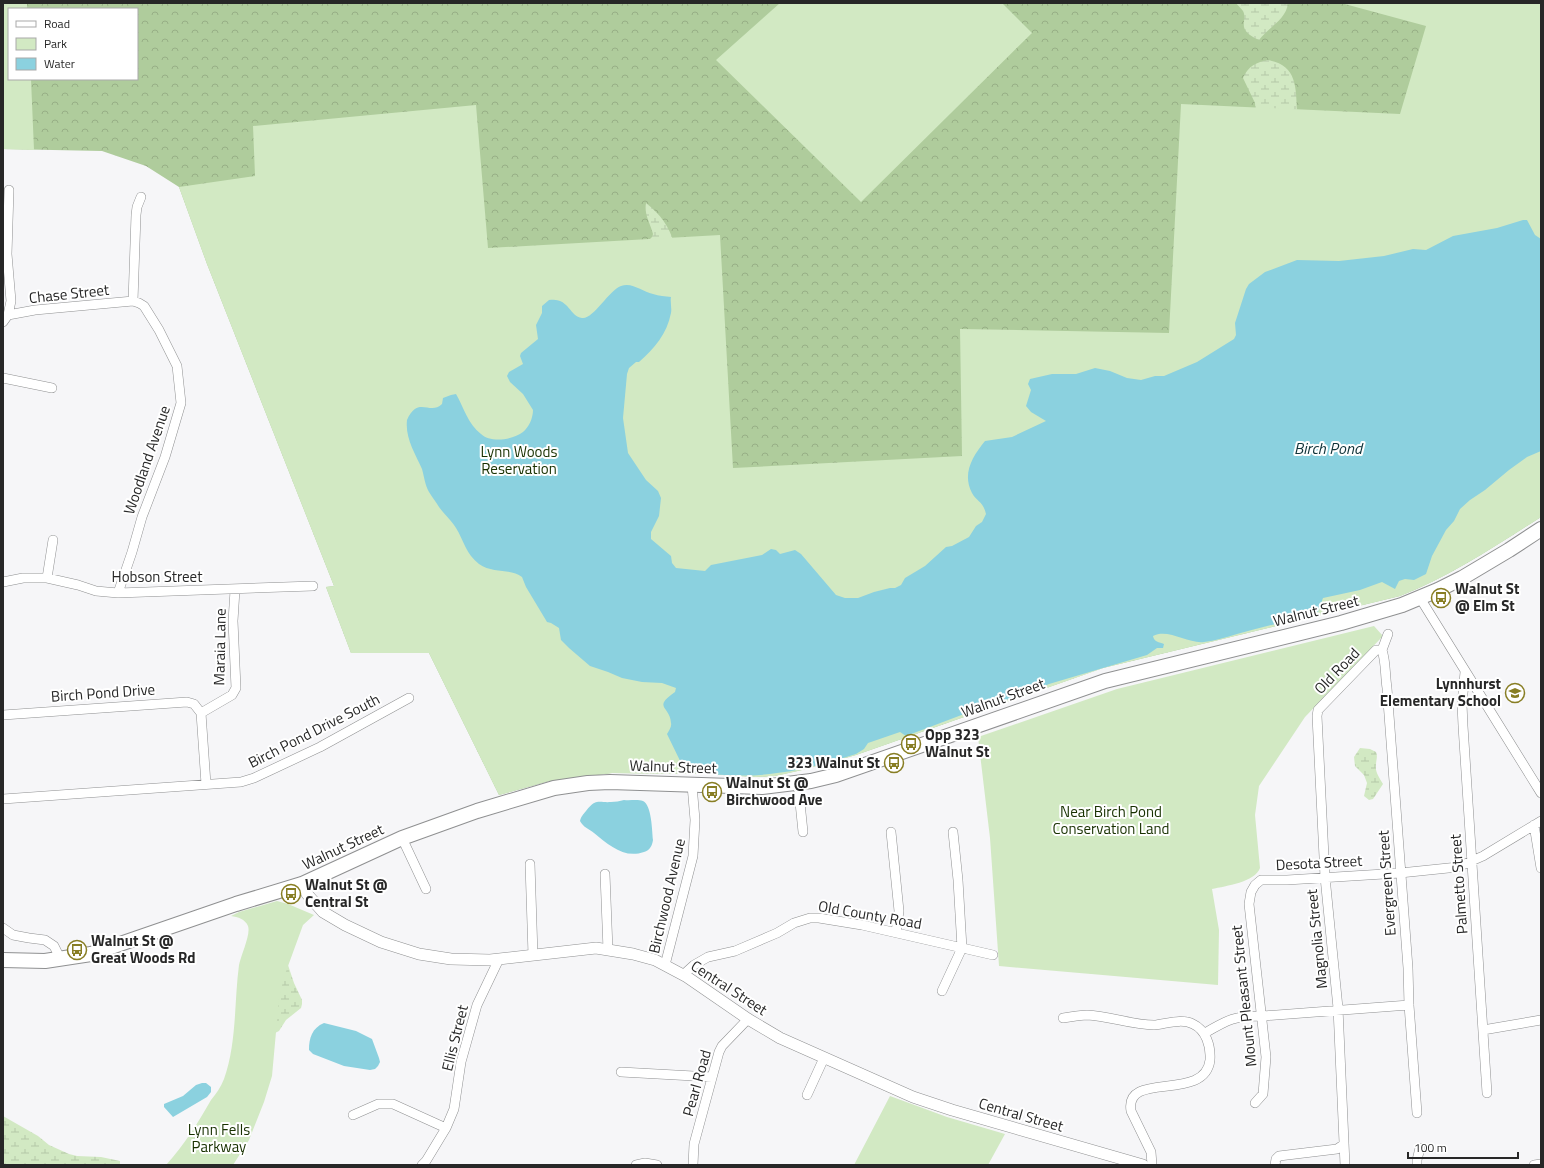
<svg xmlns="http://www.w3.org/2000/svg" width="1544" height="1168" font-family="'Titillium Web',sans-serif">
<defs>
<pattern id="forest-crowns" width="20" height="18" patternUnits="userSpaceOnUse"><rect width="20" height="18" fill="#afcc9c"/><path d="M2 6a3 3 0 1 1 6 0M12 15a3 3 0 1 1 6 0" fill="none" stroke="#97af86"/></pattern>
<pattern id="wetland-marsh" width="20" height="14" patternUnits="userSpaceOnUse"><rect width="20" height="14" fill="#d2e9c3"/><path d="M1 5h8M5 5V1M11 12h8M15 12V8" fill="none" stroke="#b4c8a8"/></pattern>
</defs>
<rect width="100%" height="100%" fill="#f6f6f8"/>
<path fill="url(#forest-crowns)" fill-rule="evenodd" d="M3,3h1538v236l-688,360 -262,-283 360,404 590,-203c-46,29 -90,59 -141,79l-297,72 -247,87 -54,15 -27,6 -19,1 -50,-3 -94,-1 -63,8 -50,14 -70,-142h-78l-25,-66 8,-1 -127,-322 -28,-77 -33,-21 -44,-15 -99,-2zM9,9h128v70h-128z"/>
<path fill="url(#wetland-marsh)" d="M1236,3h52c-2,17 -19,24 -29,37 -5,-2 -14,-7 -15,-13 -1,-6 2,-10 -1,-16 -2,-3 -5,-5 -7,-8z
M1268,60c29,5 28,27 29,51l-41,6 -1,-14 -12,-25c5,-12 14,-16 25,-18z
M646,203c14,11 24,24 28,41l-27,-2 5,-5 1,-3c-3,-12 -9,-19 -7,-31z
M1360,748l10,1 6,3c2,5 0,8 0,13 -1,7 3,12 7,19l-10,15 -4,1 -5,-4 3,-13 -3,-8 -9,-9 -1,-9z
M287,962l7,21 8,17v4l-1,4 -15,12 -7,11 -4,2 -9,-6z
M3,1116l35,20 11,9 20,9 8,2 24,1 19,4v4h-117z"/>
<path fill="#d2e9c3" d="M3,3h24v6h-18v70h22l3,71 -31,-1z
M780,3h222l30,30 -171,169 -145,-142z
M1341,3h200v514c-46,29 -90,59 -141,79l-297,72 -247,87 -54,15 -27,6 -19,1 -50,-3 -94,-1 -63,8 -50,14 -70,-142h-78l-25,-66 8,-1 -127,-322 -28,-77 76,-11 -2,-50 223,-21 12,143 232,-13 13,233 229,-12 -2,-127 209,4 12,-229 219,10 26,-88z
M1374,626l9,10 -78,81 -46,69 -4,29 5,53c-5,14 -34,18 -48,21l7,41 -1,55 -219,-19 -9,-128 -12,-101 139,-48z
M277,901l11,3 26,11 -11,10 -19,52 -5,22 -7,77 -8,26 -15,38 -16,25h-67c18,-20 32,-42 45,-65 5,-6 10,-13 13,-21 13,-36 10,-77 15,-114 2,-10 12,-31 9,-39 -3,-7 -10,-9 -17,-10l8,-4z
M890,1096l57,21 58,17 -17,31h-134z"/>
<path fill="#8bd1df" d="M1523,220h4l8,15 6,4v212l-14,6 -18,13 -24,20 -15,10 -10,9 -6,12 -8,9 -14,26 -6,18 -12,6 -9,-1 -6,2 -4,8 -13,-7 -22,8 -37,8 -5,14c-27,8 -54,15 -81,22 -11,3 -22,7 -33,8 -16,2 -36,-14 -51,-6 1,6 6,6 11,8l-1,4h-6l-10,7 -98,29 -18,8 -51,16 -74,28 -6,-4 -32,11 -4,6 -8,5c-26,8 -52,16 -79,19 -30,5 -62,2 -92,-2l-18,-37c2,-3 5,-8 4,-11 -1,-17 -19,-15 4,-31l1,-4 -14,-5 -20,-1 -20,-4 -14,-6 -18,-6 -21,-18 -8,-8 -2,-12 -8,-5 -4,-1 -21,-35 -4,-10c-11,-9 -29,-3 -43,-13 -13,-10 -15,-23 -23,-36 -4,-7 -12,-14 -17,-21 -3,-5 -7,-10 -10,-15 -4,-7 -5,-16 -7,-23 -7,-16 -17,-31 -15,-49 11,-25 23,-4 35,-16l1,-6 8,-3 5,-1c8,14 12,30 25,40 9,9 32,6 42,-2 6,-5 10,-14 10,-22l-10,-16 -13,-12 -3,-6 2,-4 14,-8 -3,-8 1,-3 17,-14 -2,-14 6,-12v-7l7,-6c20,-3 20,16 33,18 11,2 27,-28 39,-32 12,-4 21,6 32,8 6,2 12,2 18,3 -1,5 1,11 0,16 -4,21 -17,36 -32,49h-3l-7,6 -2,6 -4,44 5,35 18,27 12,11 3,7 -2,18 -8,16v7l20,17 1,7 4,5 29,3 6,-6 51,-10 9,-6 5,1 4,4 15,-4 6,4 35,41 9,3h13l16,-6 16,-4h5l6,-3 4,-7 20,-12 21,-19 6,-1 17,-9 7,-11 6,-4 4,-8c-3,-13 -9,-12 -14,-21 -10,-19 0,-36 13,-52l27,-4 34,-16 -15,-9 -5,-6 5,-16 -3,-6 2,-5 22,-5h24l19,-6 15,3 17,7 14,2 14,-4h9l33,-14 37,-23 2,-4 -1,-12 11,-34 3,-5 16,-12 32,-12 42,1 45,-5 29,-7 13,1 27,-14 44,-8z
M624,800c6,1 13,-1 19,1 9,4 9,31 10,39 -1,6 -3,10 -9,12 -20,7 -35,-7 -50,-19 -5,-4 -11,-6 -14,-12 1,-5 3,-6 6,-10 10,-13 13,-8 25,-9 4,0 9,-1 13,-2z
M324,1023l32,8 16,8 7,19 1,4 -2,4 -3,3 -5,1 -26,-4 -31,-12 -4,-4c0,-12 3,-22 15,-27z
M202,1083h4l5,4v5l-4,5 -34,20 -9,-10v-3l19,-8 13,-11z"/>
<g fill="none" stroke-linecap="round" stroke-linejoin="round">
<g stroke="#8f9091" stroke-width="10">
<path id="minor" d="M133,301l3,-86 1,-8 4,-10
M8,315l27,-5 98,-9 6,2 5,3 15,24 18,36 4,37 -16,54 -23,60 -10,35 -14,41
M3,322l5,-7 3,-14 -4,-47 2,-64
M3,378l49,10
M47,578l6,-38
M3,582l20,-4h24l31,7 18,6 22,2 195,-7
M1420,598l121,195
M1382,650c4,12 3,25 5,38l21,280 1,37 8,108
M1465,672l-3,32 1,22 24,367
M201,713l31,-18 4,-7 -3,-67 2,-31
M201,713l5,71
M3,715l184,-13 7,2 7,9
M798,783l5,49
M3,799l238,-17 13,-4 66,-31 89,-49
M1534,825l7,43
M891,832l8,79 -3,21
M402,838l24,51
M530,864l3,91
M605,874l3,76
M3,928l10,7 16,3 16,2 9,6 6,12
M665,965l28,-109 2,-36 -3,-35
M683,975l11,-10 14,-8 27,-6 42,-18 17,-10 16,-5h9l43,7 131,30
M942,991l20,-43 -4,-68 -5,-48
M1063,1018c8,-1 17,-3 24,-3 23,1 44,10 67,10 12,-1 27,-7 39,-1 13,6 18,22 17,36 -5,43 -86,10 -79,51l20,41 1,13
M1483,1030l58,-10
M1205,1033c22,-13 31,-18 58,-17l146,-11
M621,1072l91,5
M807,1095l17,-37
M1255,1103l8,-9 3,-37 -17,-153 2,-12 4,-7 6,-5h26l113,-7 58,-6 25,-11 58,-35
M353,1115l25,-11h15l53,24
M422,1165l4,-4 20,-33 8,-19 7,-47 16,-57 22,-46
M636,1165l9,-2 12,2
M693,1165l1,-21 25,-92 3,-6 26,-27
M1275,1165l1,-6 3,-3 58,-7 6,-4
M1345,1165l-7,-157 -13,-131 -8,-161 1,-6 58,-60h6l6,-16
M1417,1165v-5l3,-12
M1534,1165l7,-1"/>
</g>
<g stroke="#8f9091" stroke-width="12">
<path id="tertiary" d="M302,884l5,10 16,18 22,13 36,17 38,12 32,5 39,1 106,-12 37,6 22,6 32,17 61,42 32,19 133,59 39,13 191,55"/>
</g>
<g stroke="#8f9091" stroke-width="16">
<path id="primary" d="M3,960l42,1 46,-7 145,-50 66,-20 100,-46 75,-27 77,-23 34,-5 22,-1 152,5 49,-6 25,-6 269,-94 236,-58 61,-18 36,-15 24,-12 47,-28 32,-21"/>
</g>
<use href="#minor" stroke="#fff" stroke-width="9"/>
<use href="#tertiary" stroke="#fff" stroke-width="11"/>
<use href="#primary" stroke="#fff" stroke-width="14"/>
</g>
<defs>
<g id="bus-ring" transform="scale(1)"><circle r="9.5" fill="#fff" stroke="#887e24" stroke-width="1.5"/><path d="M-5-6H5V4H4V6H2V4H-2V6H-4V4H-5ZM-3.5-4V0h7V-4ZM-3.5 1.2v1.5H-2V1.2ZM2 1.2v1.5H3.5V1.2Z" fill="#887e24"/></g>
<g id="school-ring" transform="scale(1)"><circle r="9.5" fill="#fff" stroke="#887e24" stroke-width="1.5"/><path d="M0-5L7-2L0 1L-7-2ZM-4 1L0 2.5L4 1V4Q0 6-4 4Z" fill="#887e24"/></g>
</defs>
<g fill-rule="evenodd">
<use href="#bus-ring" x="1441" y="598"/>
<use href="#school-ring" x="1515" y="693"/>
<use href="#bus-ring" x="911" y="744"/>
<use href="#bus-ring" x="894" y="763"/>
<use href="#bus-ring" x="712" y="792"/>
<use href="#bus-ring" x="291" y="894"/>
<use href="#bus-ring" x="77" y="950"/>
</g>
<g text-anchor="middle" stroke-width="4" stroke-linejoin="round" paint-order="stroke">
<g font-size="15" fill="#272727" stroke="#fff">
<text transform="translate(69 294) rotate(-6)" y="5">Chase Street</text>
<text transform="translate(147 460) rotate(-71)" y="5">Woodland Avenue</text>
<text x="157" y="582">Hobson Street</text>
<text transform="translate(1316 611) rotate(-14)" y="5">Walnut Street</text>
<text transform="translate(220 647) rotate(-89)" y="5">Maraia Lane</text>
<text transform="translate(1337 671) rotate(-46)" y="5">Old Road</text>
<text transform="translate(103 693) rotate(-4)" y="5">Birch Pond Drive</text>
<text transform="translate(1003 698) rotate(-20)" y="5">Walnut Street</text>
<text transform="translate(314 731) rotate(-27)" y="5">Birch Pond Drive South</text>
<text transform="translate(673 767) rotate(2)" y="5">Walnut Street</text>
<text transform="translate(343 847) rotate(-25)" y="5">Walnut Street</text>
<text transform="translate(1319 863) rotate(-3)" y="5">Desota Street</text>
<text transform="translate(1387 883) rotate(-94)" y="5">Evergreen Street</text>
<text transform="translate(1459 884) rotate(-94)" y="5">Palmetto Street</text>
<text transform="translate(667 896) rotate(-77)" y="5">Birchwood Avenue</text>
<text transform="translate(870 915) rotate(10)" y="5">Old County Road</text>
<text transform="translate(1317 939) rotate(-96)" y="5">Magnolia Street</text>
<text transform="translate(729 988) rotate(33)" y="5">Central Street</text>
<text transform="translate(1244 996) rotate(-96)" y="5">Mount Pleasant Street</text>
<text transform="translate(455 1038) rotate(-76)" y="5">Ellis Street</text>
<text transform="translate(697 1083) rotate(-74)" y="5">Pearl Road</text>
<text transform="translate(1021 1115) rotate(16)" y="5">Central Street</text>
</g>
<g font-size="15" fill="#183100" stroke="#fff">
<text x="519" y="457">Lynn Woods<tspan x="519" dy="17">Reservation</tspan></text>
<text x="1111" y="817">Near Birch Pond<tspan x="1111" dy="17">Conservation Land</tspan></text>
<text x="219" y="1135">Lynn Fells<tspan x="219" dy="17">Parkway</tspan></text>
</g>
<g font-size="15" font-weight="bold" fill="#272727" stroke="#fff" text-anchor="start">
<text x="1455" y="594">Walnut St<tspan x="1455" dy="17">@ Elm St</tspan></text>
<text x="1501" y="689" text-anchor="end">Lynnhurst<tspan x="1501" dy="17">Elementary School</tspan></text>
<text x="925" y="740">Opp 323<tspan x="925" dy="17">Walnut St</tspan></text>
<text x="880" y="768" text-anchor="end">323 Walnut St</text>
<text x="726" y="788">Walnut St @<tspan x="726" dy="17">Birchwood Ave</tspan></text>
<text x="305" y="890">Walnut St @<tspan x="305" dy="17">Central St</tspan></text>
<text x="91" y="946">Walnut St @<tspan x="91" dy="17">Great Woods Rd</tspan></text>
</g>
<g font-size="16" font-style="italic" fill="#103339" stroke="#fff">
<text x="1328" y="454">Birch Pond</text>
</g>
</g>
<rect width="1544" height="1168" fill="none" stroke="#272727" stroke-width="8"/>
<rect x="8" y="8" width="130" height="72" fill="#ffffff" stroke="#a9a9a9"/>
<rect x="16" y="21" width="20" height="6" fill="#ffffff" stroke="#a9a9a9"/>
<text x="44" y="28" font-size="12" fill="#272727">Road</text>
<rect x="16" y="38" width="20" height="12" fill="#d2e9c3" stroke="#a9a9a9"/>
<text x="44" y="48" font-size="12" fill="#272727">Park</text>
<rect x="16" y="58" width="20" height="12" fill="#8bd1df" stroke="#a9a9a9"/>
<text x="44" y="68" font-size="12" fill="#272727">Water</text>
<path d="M1408 1152v6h110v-6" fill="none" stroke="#272727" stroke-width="2"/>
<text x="1414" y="1152" font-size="12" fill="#272727" stroke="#ffffff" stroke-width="3" paint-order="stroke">100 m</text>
</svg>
